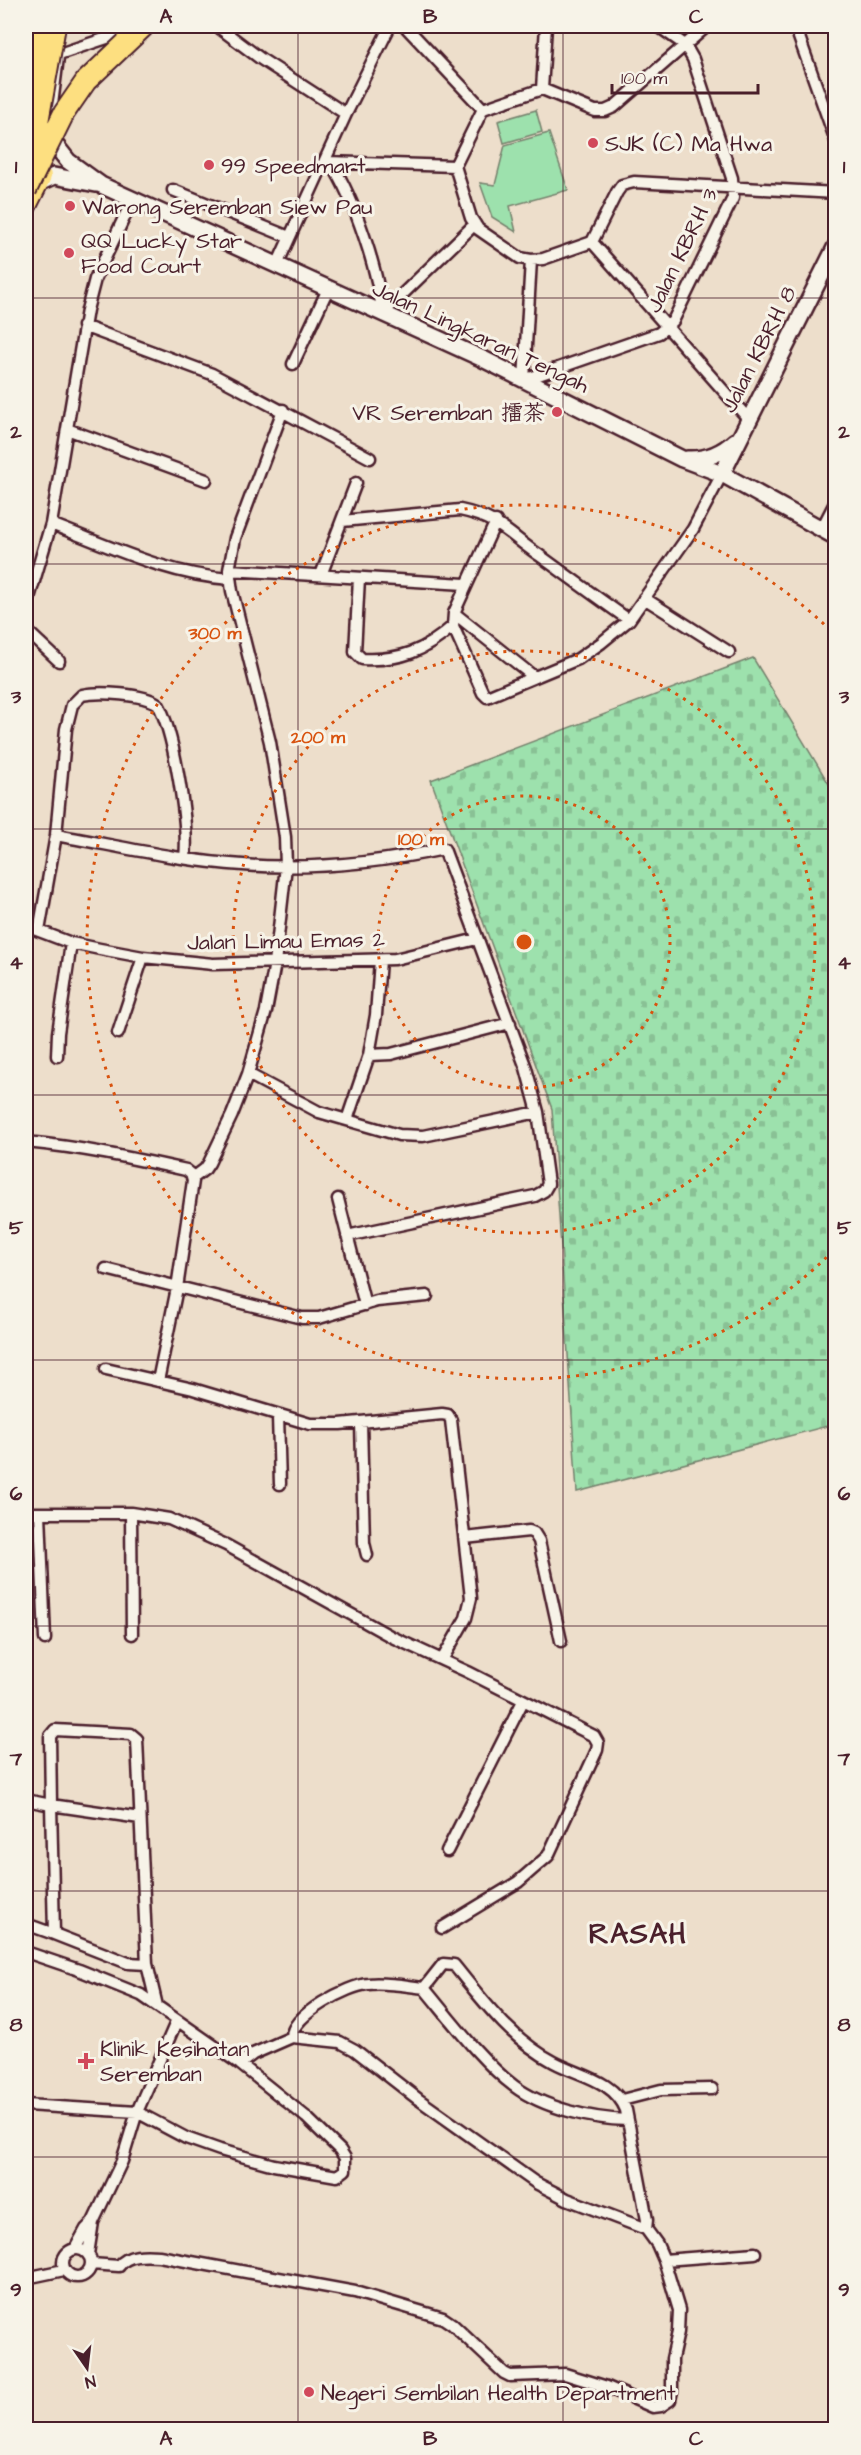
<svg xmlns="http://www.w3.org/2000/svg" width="861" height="2455" font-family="'Architects Daughter','LXGW WenKai TC',sans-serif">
<defs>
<pattern id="cemetery-stones" width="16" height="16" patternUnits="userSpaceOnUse" patternTransform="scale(1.5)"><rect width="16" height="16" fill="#9de1ad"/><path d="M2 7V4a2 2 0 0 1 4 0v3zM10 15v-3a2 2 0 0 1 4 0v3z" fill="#89c195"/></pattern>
</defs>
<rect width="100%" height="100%" fill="#eddecb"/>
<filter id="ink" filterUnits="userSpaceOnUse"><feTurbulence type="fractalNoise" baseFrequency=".0167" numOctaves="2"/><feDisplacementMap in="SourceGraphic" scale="12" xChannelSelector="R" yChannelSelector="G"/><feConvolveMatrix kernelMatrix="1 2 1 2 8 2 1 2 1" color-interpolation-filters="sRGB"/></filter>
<g filter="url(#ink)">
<path fill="#9de1ad" stroke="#74806c" stroke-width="1.5" d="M536,110l6,22 -38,11 -6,-22z
M549,133l19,57 -58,16 6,26 -24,-15 -12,-34 15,2 10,-40z"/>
<path fill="url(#cemetery-stones)" stroke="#74806c" stroke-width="1.5" d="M753,658l82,136v630l-258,68 -25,-383 -121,-329z"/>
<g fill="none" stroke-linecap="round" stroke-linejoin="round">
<g stroke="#4a1f2b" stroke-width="15">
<path id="street" d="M217,26l44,33 85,55
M405,26l78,83
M707,26l-93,81 -9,4h-10l-53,-22 -59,20 -28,57 16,52 7,11 42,29 11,2 12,-1 49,-17 25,-50 5,-7 12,-3 202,11
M795,26l41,115
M26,28l16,13
M59,54l75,-25
M542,89l4,-63
M51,113l7,-56
M327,162l128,4
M331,163c23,35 48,109 51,151
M173,190l116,47
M592,242l153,173 2,6
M531,260l-7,120 135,-47 14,-12 60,-123 -1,-20 -39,-119 -8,-14 -27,-19
M277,265l69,-151 44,-88
M382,314l93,-90
M83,326l129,48 158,84
M293,364l35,-75
M67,429l139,51
M342,521l118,-11c39,8 48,24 79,45 30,22 60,44 90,65
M496,521l-42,92 -1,13 30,67 4,4 91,-38 23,-16 28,-23 64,-91 29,-55
M51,524c58,22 117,51 179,55
M821,530l15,-29
M229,570l236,14
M321,575l35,-92
M359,578l-4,74 7,7c38,2 63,-8 91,-33
M644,598l85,54
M26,608l25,-84 36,-214 8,-31 38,-80
M454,613l79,63
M26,630l33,31
M56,835c62,11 124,26 187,30 67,5 135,-2 201,-16l82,219 12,44 10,72 -4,7 -9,5 -188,40
M26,926l45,17 29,6 43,8 70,7 182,-5 82,-20
M39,931l17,-96 10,-106 6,-24 10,-10c17,-4 62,-1 76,9 16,28 31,122 27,154
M118,1033l25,-76
M369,1055l22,-1 119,-31
M57,1056l1,-23 13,-90
M248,1074l71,38 80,23 24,1 115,-24
M347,1120l22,-65 7,-40 4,-55
M26,1142c54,5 106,16 160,28l5,4 2,7 -16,107 -19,93
M193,1178l12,-9 4,-6 23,-48 16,-41 18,-63 9,-48 11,-97 -1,-29 -15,-95 -38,-151 -3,-21 6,-32 48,-128
M338,1199l27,106
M106,1269l196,49h17l58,-17 50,-5
M106,1369l87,20 117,35h30l102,-10 6,1 3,5 20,178 -5,20 -24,42
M278,1416l2,68
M361,1422l3,121 3,12
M26,1513h105l38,6 57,26 166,92 76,35 126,64 4,7 -1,7 -49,106 -30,26 -76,46
M40,1513l5,126
M131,1513l1,121
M465,1538l64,-7 5,2 5,8 22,100
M26,1800l25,5 -1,-69 5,-6 76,4 6,5 10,225 10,42
M140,1818l-89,-13 3,129 74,29 19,1
M447,1851l76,-150
M26,1924l28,10
M26,1952l53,18 62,25 99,69 66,53 34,33 5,8v12l-8,6 -63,-11 -54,-15 -34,-12 -49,-26 -111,-7
M424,1988l19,-24 11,1c29,36 58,75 100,97 26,14 60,18 72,48l21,110 -1,9
M292,2037c-1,-22 57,-52 76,-53 18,-2 38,2 56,4 26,31 58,74 90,98 29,22 78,33 113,34
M622,2100l39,-10 51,-1
M63 2263a14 14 0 1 1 28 0a14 14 0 1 1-28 0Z
M75,2249l11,-20 7,-7
M88,2254l5,-32 29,-61 15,-49 40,-92
M664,2260l91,-7
M91,2264l28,2c8,-12 27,-11 40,-10l196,36 88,26 9,6 52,49 6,3 55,-2 42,13 46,20 8,-1 9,-6 2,-9v-32l6,-27 1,-22 -15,-50 -7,-16 -11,-15 -79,-30 -31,-16 -118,-84 -63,-49 -15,-8 -48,-5 -39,17 -13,10
M26,2278l38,-8"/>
</g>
<g stroke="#4a1f2b" stroke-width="20">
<path id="secondary" d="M53,142l15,19 33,24 382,174 199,100 40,15 114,63
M37,184l17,-8 42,8
M687,459c19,1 34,-5 48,-18
M722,474l114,-228"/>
</g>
<g stroke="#4a1f2b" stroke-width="24">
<path id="highway" d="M26,206l15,-30"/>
</g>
<use href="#street" stroke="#f7f3e8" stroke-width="10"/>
<use href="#secondary" stroke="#f7f3e8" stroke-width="15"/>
<use href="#highway" stroke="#fddf80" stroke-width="20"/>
<g stroke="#4a1f2b" stroke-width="24" stroke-linecap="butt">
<path id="highway-bridge" d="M26,105l11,-47 4,-32
M26,166l9,-27 20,-113
M26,190l38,-77 22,-32 58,-55"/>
</g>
<use href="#highway-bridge" stroke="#fddf80" stroke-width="20"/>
</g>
</g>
<path fill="none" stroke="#4a1f2b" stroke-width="1.5" stroke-opacity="0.55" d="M298,26v2404M563,26v2404M26,298h810M26,564h810M26,829h810M26,1095h810M26,1360h810M26,1626h810M26,1891h810M26,2157h810"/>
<g fill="none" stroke="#d8530f" stroke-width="3" stroke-dasharray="3 6">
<circle cx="524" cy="942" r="146"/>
<circle cx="524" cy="942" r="291"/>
<path d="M833 1251A437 437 0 1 1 833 633"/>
</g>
<g fill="#d1495b" stroke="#f7f3e8" stroke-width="2">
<circle cx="593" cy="143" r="6"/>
<circle cx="209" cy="165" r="6"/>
<circle cx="70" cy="206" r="6"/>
<circle cx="69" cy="253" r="6"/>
<circle cx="557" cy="412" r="6"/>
<path d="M83 2052h6v6h6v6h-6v6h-6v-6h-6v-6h6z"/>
<circle cx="309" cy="2392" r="6"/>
</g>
<g text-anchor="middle" stroke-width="6" stroke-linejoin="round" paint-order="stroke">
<g font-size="22" fill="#4a1f2b" stroke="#f7f3e8" text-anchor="start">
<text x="605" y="151">SJK (C) Ma Hwa</text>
<text x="221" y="173">99 Speedmart</text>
<text x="82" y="214">Warong Seremban Siew Pau</text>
<text x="81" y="248">QQ Lucky Star<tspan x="81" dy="25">Food Court</tspan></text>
<text x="545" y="420" text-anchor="end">VR Seremban 擂茶</text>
<text x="100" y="2056">Klinik Kesihatan<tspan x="100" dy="25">Seremban</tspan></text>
<text x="321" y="2400">Negeri Sembilan Health Department</text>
</g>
<g font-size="22" fill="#4a1f2b" stroke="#f7f3e8">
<text transform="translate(681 250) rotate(-64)" y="8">Jalan KBRH 3</text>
<text transform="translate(481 336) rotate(25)" y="8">Jalan Lingkaran Tengah</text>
<text transform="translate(758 349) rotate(-63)" y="8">Jalan KBRH 8</text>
<text transform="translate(286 940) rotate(-1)" y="8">Jalan Limau Emas 2</text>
</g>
<g font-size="28" font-weight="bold" letter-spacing="1.5" fill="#4a1f2b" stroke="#f7f3e8">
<text x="638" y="1943">RASAH</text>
</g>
</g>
<circle cx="524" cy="942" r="9" fill="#d8530f" stroke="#f7f3e8" stroke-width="3"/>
<g font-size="18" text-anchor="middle" font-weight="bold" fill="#d8530f" stroke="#f7f3e8" stroke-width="6" stroke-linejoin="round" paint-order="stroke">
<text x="215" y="639">300 m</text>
<text x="318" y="743">200 m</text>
<text x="421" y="845">100 m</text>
</g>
<rect width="861" height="2455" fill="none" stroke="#f7f3e8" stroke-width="66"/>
<g transform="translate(87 2368) rotate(166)" stroke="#f7f3e8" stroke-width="4.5" paint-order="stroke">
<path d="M0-4.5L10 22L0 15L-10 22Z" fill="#4a1f2b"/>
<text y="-9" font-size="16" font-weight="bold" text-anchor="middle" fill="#4a1f2b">N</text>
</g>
<path d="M612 84v9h146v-9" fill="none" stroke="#4a1f2b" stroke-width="3"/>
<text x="621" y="84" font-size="18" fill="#4a1f2b" stroke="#f7f3e8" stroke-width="4.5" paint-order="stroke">100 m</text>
<rect x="33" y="33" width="795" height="2389" fill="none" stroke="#4a1f2b" stroke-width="2"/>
<g font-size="20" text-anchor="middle" font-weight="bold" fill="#4a1f2b">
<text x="166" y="23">A</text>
<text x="430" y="23">B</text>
<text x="696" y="23">C</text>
<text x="16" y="173">1</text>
<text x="844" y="173">1</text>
<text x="16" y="438">2</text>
<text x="844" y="438">2</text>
<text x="16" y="703">3</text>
<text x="844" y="703">3</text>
<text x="16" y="969">4</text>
<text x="844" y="969">4</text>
<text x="16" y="1234">5</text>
<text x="844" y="1234">5</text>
<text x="16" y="1500">6</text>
<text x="844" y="1500">6</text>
<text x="16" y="1765">7</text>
<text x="844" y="1765">7</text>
<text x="16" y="2031">8</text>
<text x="844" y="2031">8</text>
<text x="16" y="2296">9</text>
<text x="844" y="2296">9</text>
<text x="166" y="2445">A</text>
<text x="430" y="2445">B</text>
<text x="696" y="2445">C</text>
</g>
</svg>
